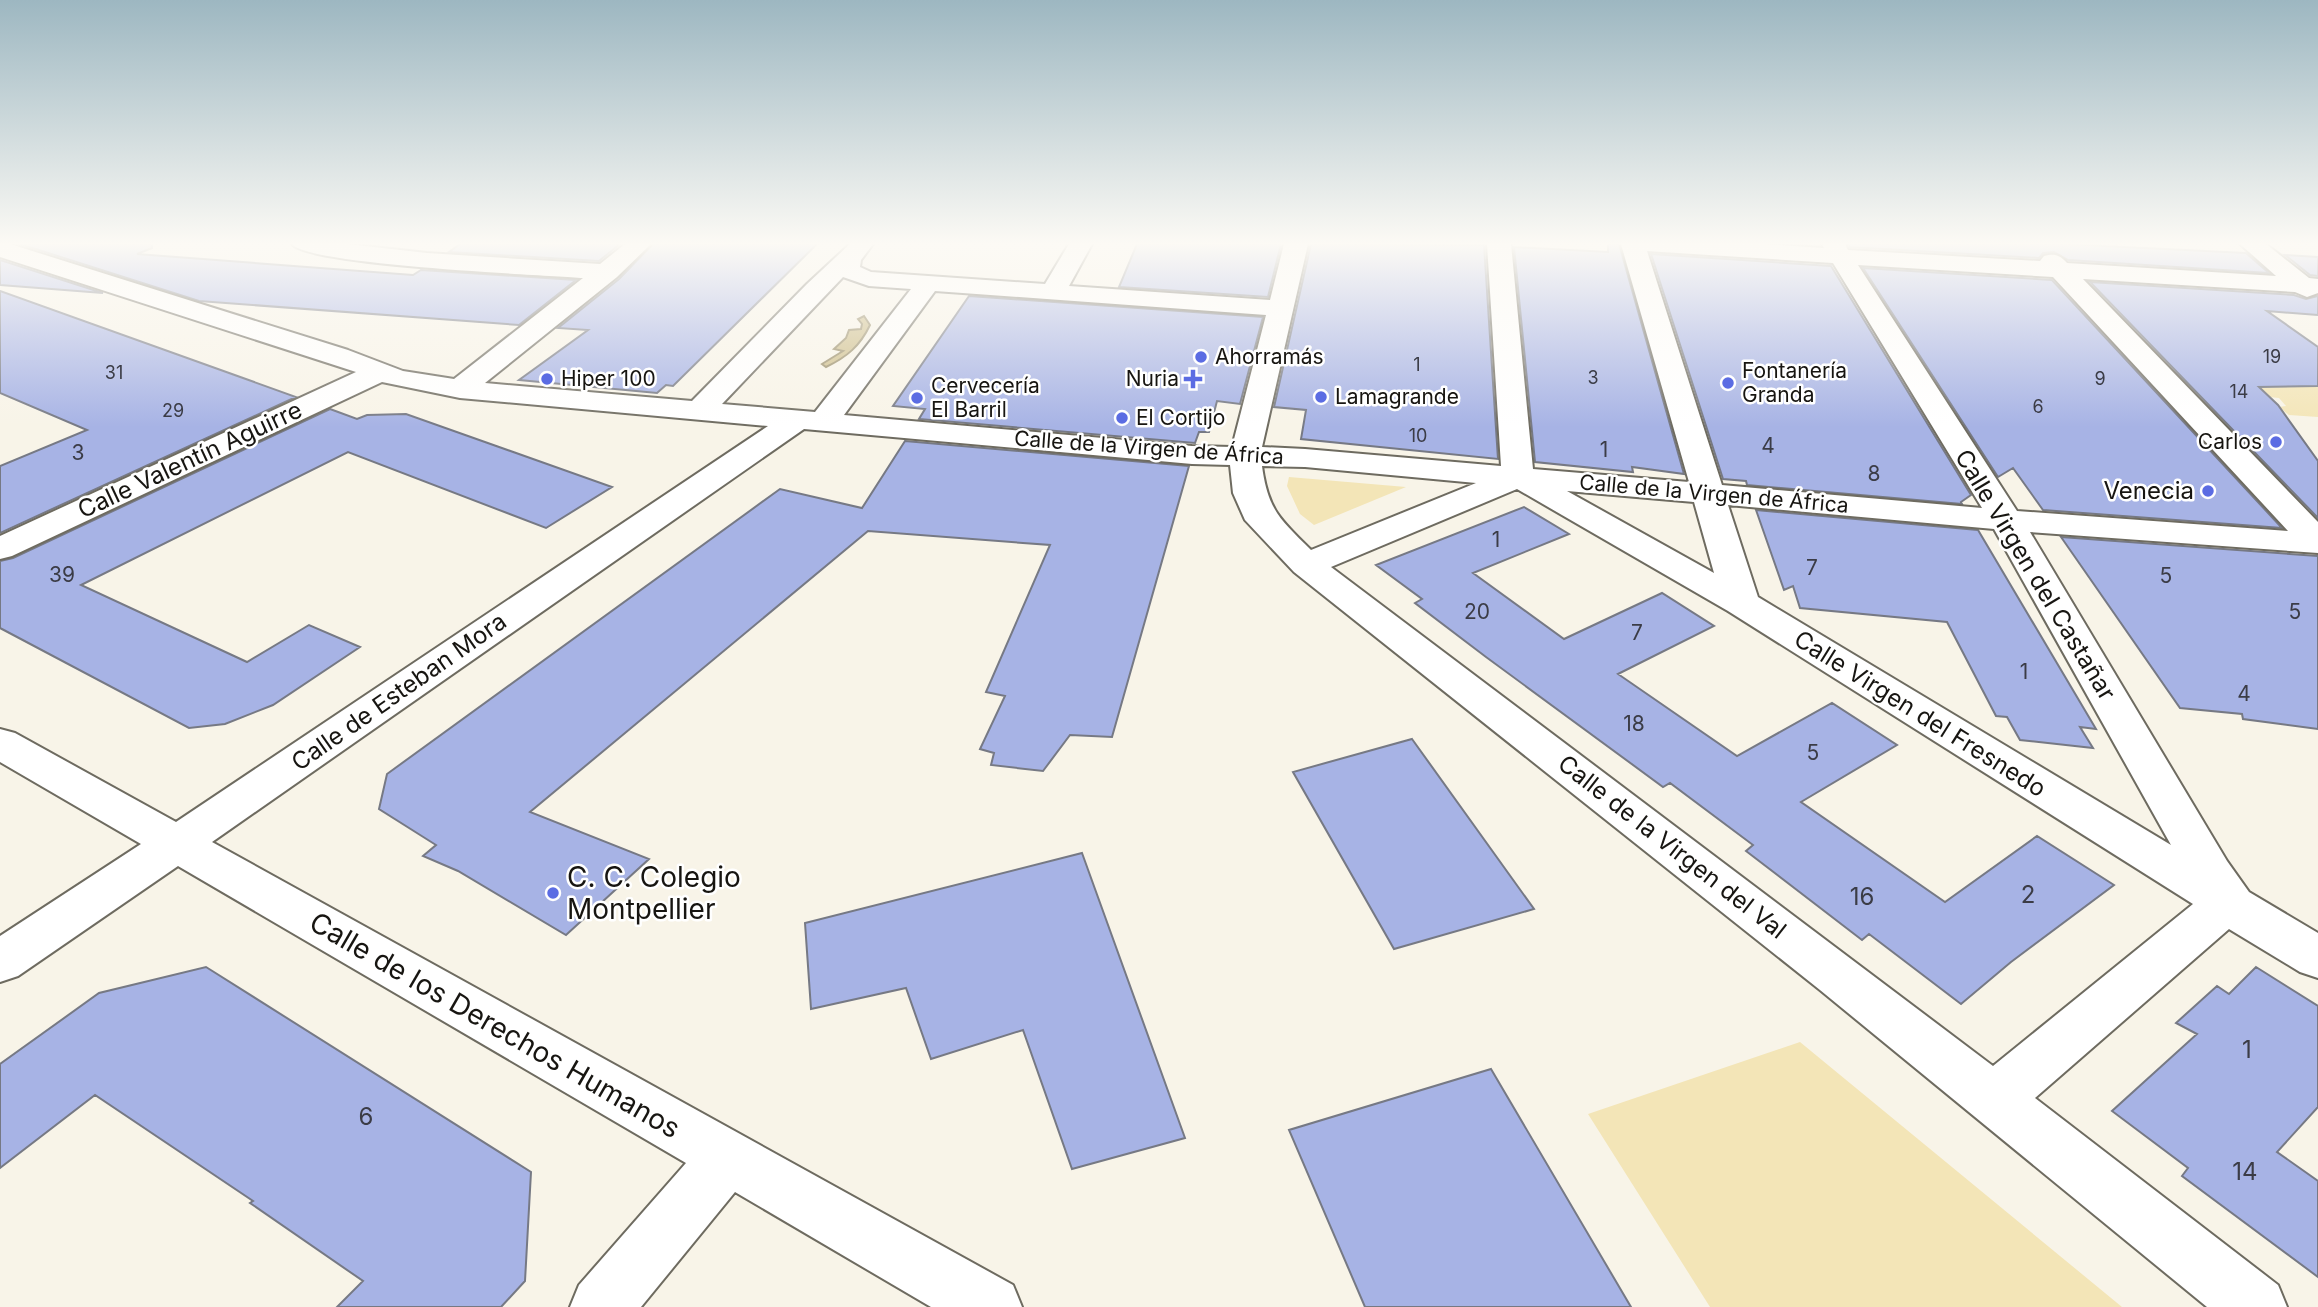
<svg xmlns="http://www.w3.org/2000/svg" width="2318" height="1307" font-family="Inter,sans-serif">
<rect width="100%" height="100%" fill="#f8f4e8"/>
<path fill="#f3e5b7" d="M2318,374v43l-29,-2 -10,-8 7,-1 -7,-8 -10,-1 -11,-10z
M1289,477l117,10 -92,38 -14,-11 -13,-28z
M1800,1042l322,265h-412l-122,-193z"/>
<path fill="#ccbc87" stroke="#968a64" stroke-width="2" d="M864,316l6,9c-10,21 -23,32 -44,42l-4,-3 21,-13 -9,-2 12,-11 3,-8 12,-1 1,-5 -4,-5z"/>
<path fill="#a7b3e5" stroke="#767984" stroke-width="2" d="M20,244h132v4l-15,6 276,21 8,-5 155,10 -57,45 -320,-24z
M460,244h160l-21,17 -150,-9z
M653,244h164l-144,142 -7,-1 -9,8 -138,-13 69,-50 -30,-2 61,-49z
M1137,244h144l-13,53 -149,-10z
M1311,244l173,1 14,214 -197,-20 5,-29 -32,-3z
M1608,244h11l65,230 -52,-7 1,5 -98,-10 -21,-215 94,5z
M1848,244h216l182,9 23,20 -201,-13 -14,-8 -11,1 -4,5 -189,-11z
M1651,254l180,12 140,229 -10,7 1,2 -215,-19 -1,-4 -23,-2z
M2285,255l33,2v19l-8,-1z
M0,260l103,33 -103,-8z
M1863,268l189,12 230,248 -239,-18 -30,-42 -15,9z
M2090,282l204,13 12,4 12,-3v19l-51,-4 51,36v39l-59,1 19,18 40,56v57z
M0,291l296,106 -296,136v-67l87,-36 -87,-37z
M969,296l294,21 -23,87 -23,-3 -8,31h-10l-4,11 -276,-24 6,-10 -32,-3z
M330,409l27,10 10,-4 39,-1 206,73 -66,41 -198,-76 -267,133 166,77 62,-37 51,22 -87,58 -48,19 -36,4 -189,-100v-67l13,-3z
M905,441l284,25 -77,271 -42,-2 -27,36 -52,-6 3,-12 -14,-4 25,-53 -19,-4 64,-147 -182,-14 -338,281 119,47 -83,76 -108,-64 -35,-15 13,-11 -57,-36 8,-35 393,-285 82,19z
M1524,507l45,27 -96,39 91,66 98,-46 52,33 -96,48 119,82 95,-53 65,42 -96,57 144,100 92,-66 77,49 -103,77 -50,42 -92,-70 -7,6 -116,-89 7,-6 -83,-62 -7,4 -177,-130 -71,-54 7,-4 -46,-34z
M1756,510l222,20 118,199 -16,-2 13,21 -73,-8 -13,-23 -11,-1 -49,-94 -147,-14 -7,-22 -9,4z
M2061,537l257,19v173l-75,-10 -1,-5 -62,-6z
M1412,739l122,170 -140,40 -101,-177z
M1082,853l103,285 -113,31 -49,-139 -92,29 -25,-71 -95,21 -6,-86z
M206,967l325,205 -6,109 -24,26h-164l26,-26 -113,-78 3,-2 -158,-106 -95,73v-104l99,-71z
M2256,967l62,39v101l-41,45 41,29v96l-136,-101 6,-8 -76,-57 85,-77 -21,-11 41,-37 12,8z
M1491,1069l140,238h-266l-76,-177z"/>
<g fill="none" stroke-linecap="round" stroke-linejoin="round">
<g stroke="#6e6b60" stroke-width="4">
<path id="minor" d="M0,244h10l338,106 55,21 51,8 129,-101c-39,-3 -277,-13 -291,-34h55l80,9 173,11 25,-20h26l-34,33 -132,106 207,18 115,-117 43,-40h23l-12,16 -1,7 11,5 174,12 24,-40h23l-23,42 201,14 14,-56h24l-46,203 43,2 196,17 -14,-222h24l22,225 156,13 -68,-238h143l60,4 -2,-4h23l3,6 192,11 4,-5c11,-3 16,-1 23,7l209,13 -36,-32h26l43,34 9,1v14l-11,4 -12,-5 -212,-13 235,243v31l-288,-21 197,329 22,31 69,41v45l-18,-6 -71,-43 -194,169 243,187 9,22h-80l-387,-317 -526,-418 -49,-52 -12,-27 -3,-28 -38,-1 -388,-35 -592,413 801,443 9,22h-91l-196,-115 -94,115h-71l9,-22 107,-122 -508,-297 -160,110 -18,6v-46l141,-92 -141,-82v-33l15,4 161,89 592,-396 -308,-28 -78,-16 -370,174 -12,3v-23l356,-164 -356,-115zM1647,251l186,12 149,245 -260,-23zM1858,265l195,12 235,254 -271,-20zM843,277l26,9 42,3 -96,123 -93,-8zM935,291l331,24 -34,132 -40,-1 -348,-31zM1262,466l43,1 171,16 -165,67c-30,-30 -43,-39 -49,-84zM1517,489l211,122 465,293 -200,162 -662,-499zM1567,491l127,11 20,71zM1728,505l266,24 177,316 -413,-248z"/>
</g>
<use href="#minor" fill="#fff" fill-rule="evenodd"/>
</g>
<linearGradient id="sky" x2="0" y2="1"><stop stop-color="#9db7c1"/><stop offset="0.57" stop-color="#fcfaf5"/><stop offset="1" stop-color="#fcfaf5" stop-opacity="0"/></linearGradient>
<rect width="2318" height="427" fill="url(#sky)"/>
<g fill="#5b6ce3" stroke="#fff" stroke-width="2.5">
<circle cx="1201" cy="357" r="7"/>
<circle cx="547" cy="379" r="7"/>
<path d="M1189.5 368.5h7v7h7v7h-7v7h-7v-7h-7v-7h7z"/>
<circle cx="1728" cy="383" r="7"/>
<circle cx="1321" cy="397" r="7"/>
<circle cx="917" cy="398" r="7"/>
<circle cx="1122" cy="418" r="7"/>
<circle cx="2276" cy="442" r="7"/>
<circle cx="2208" cy="491" r="7"/>
<circle cx="553" cy="893" r="7"/>
</g>
<g text-anchor="middle" stroke-width="5" stroke-linejoin="round" paint-order="stroke">
<g font-size="18" fill="#3b3c46">
<text x="2272" y="363">19</text>
<text x="1417" y="371">1</text>
<text x="114" y="379">31</text>
<text x="1593" y="384">3</text>
<text x="2100" y="385">9</text>
<text x="2239" y="398">14</text>
<text x="2038" y="413">6</text>
<text x="173" y="417">29</text>
<text x="1418" y="442">10</text>
</g>
<g font-size="21" fill="#171511" stroke="#fff" text-anchor="start">
<text x="1215" y="364">Ahorramás</text>
<text x="1742" y="378">Fontanería<tspan x="1742" dy="24">Granda</tspan></text>
<text x="561" y="386">Hiper 100</text>
<text x="1179" y="386" text-anchor="end">Nuria</text>
<text x="931" y="393">Cervecería<tspan x="931" dy="24">El Barril</tspan></text>
<text x="1335" y="404">Lamagrande</text>
<text x="1136" y="425">El Cortijo</text>
<text x="2262" y="449" text-anchor="end">Carlos</text>
</g>
<g font-size="21" fill="#3b3c46">
<text x="1768" y="453">4</text>
<text x="1604" y="457">1</text>
<text x="78" y="460">3</text>
<text x="1874" y="481">8</text>
<text x="1496" y="547">1</text>
<text x="1812" y="575">7</text>
<text x="62" y="582">39</text>
<text x="2166" y="583">5</text>
<text x="1477" y="619">20</text>
<text x="2295" y="619">5</text>
<text x="1637" y="640">7</text>
<text x="2024" y="679">1</text>
<text x="2244" y="701">4</text>
<text x="1634" y="731">18</text>
<text x="1813" y="760">5</text>
</g>
<g font-size="21" fill="#171511" stroke="#fff">
<text transform="translate(1149 448) rotate(4)" y="7">Calle de la Virgen de África</text>
<text transform="translate(1714 494) rotate(5)" y="7">Calle de la Virgen de África</text>
</g>
<g font-size="24" fill="#171511" stroke="#fff">
<text transform="translate(190 460) rotate(-25)" y="8">Calle Valentín Aguirre</text>
<text transform="translate(2035 575) rotate(59)" y="8">Calle Virgen del Castañar</text>
<text transform="translate(399 692) rotate(-35)" y="8">Calle de Esteban Mora</text>
<text transform="translate(1920 714) rotate(32)" y="8">Calle Virgen del Fresnedo</text>
<text transform="translate(1672 847) rotate(38)" y="8">Calle de la Virgen del Val</text>
</g>
<g font-size="24" fill="#171511" stroke="#fff" text-anchor="end">
<text x="2194" y="499">Venecia</text>
</g>
<g font-size="24" fill="#3b3c46">
<text x="2028" y="903">2</text>
<text x="1862" y="905">16</text>
<text x="2247" y="1058">1</text>
<text x="366" y="1125">6</text>
<text x="2245" y="1180">14</text>
</g>
<g font-size="28" fill="#171511" stroke="#fff" text-anchor="start">
<text x="567" y="887">C. C. Colegio<tspan x="567" dy="32">Montpellier</tspan></text>
</g>
<g font-size="28" fill="#171511" stroke="#fff">
<text transform="translate(495 1025) rotate(30)" y="10">Calle de los Derechos Humanos</text>
</g>
</g>
</svg>
